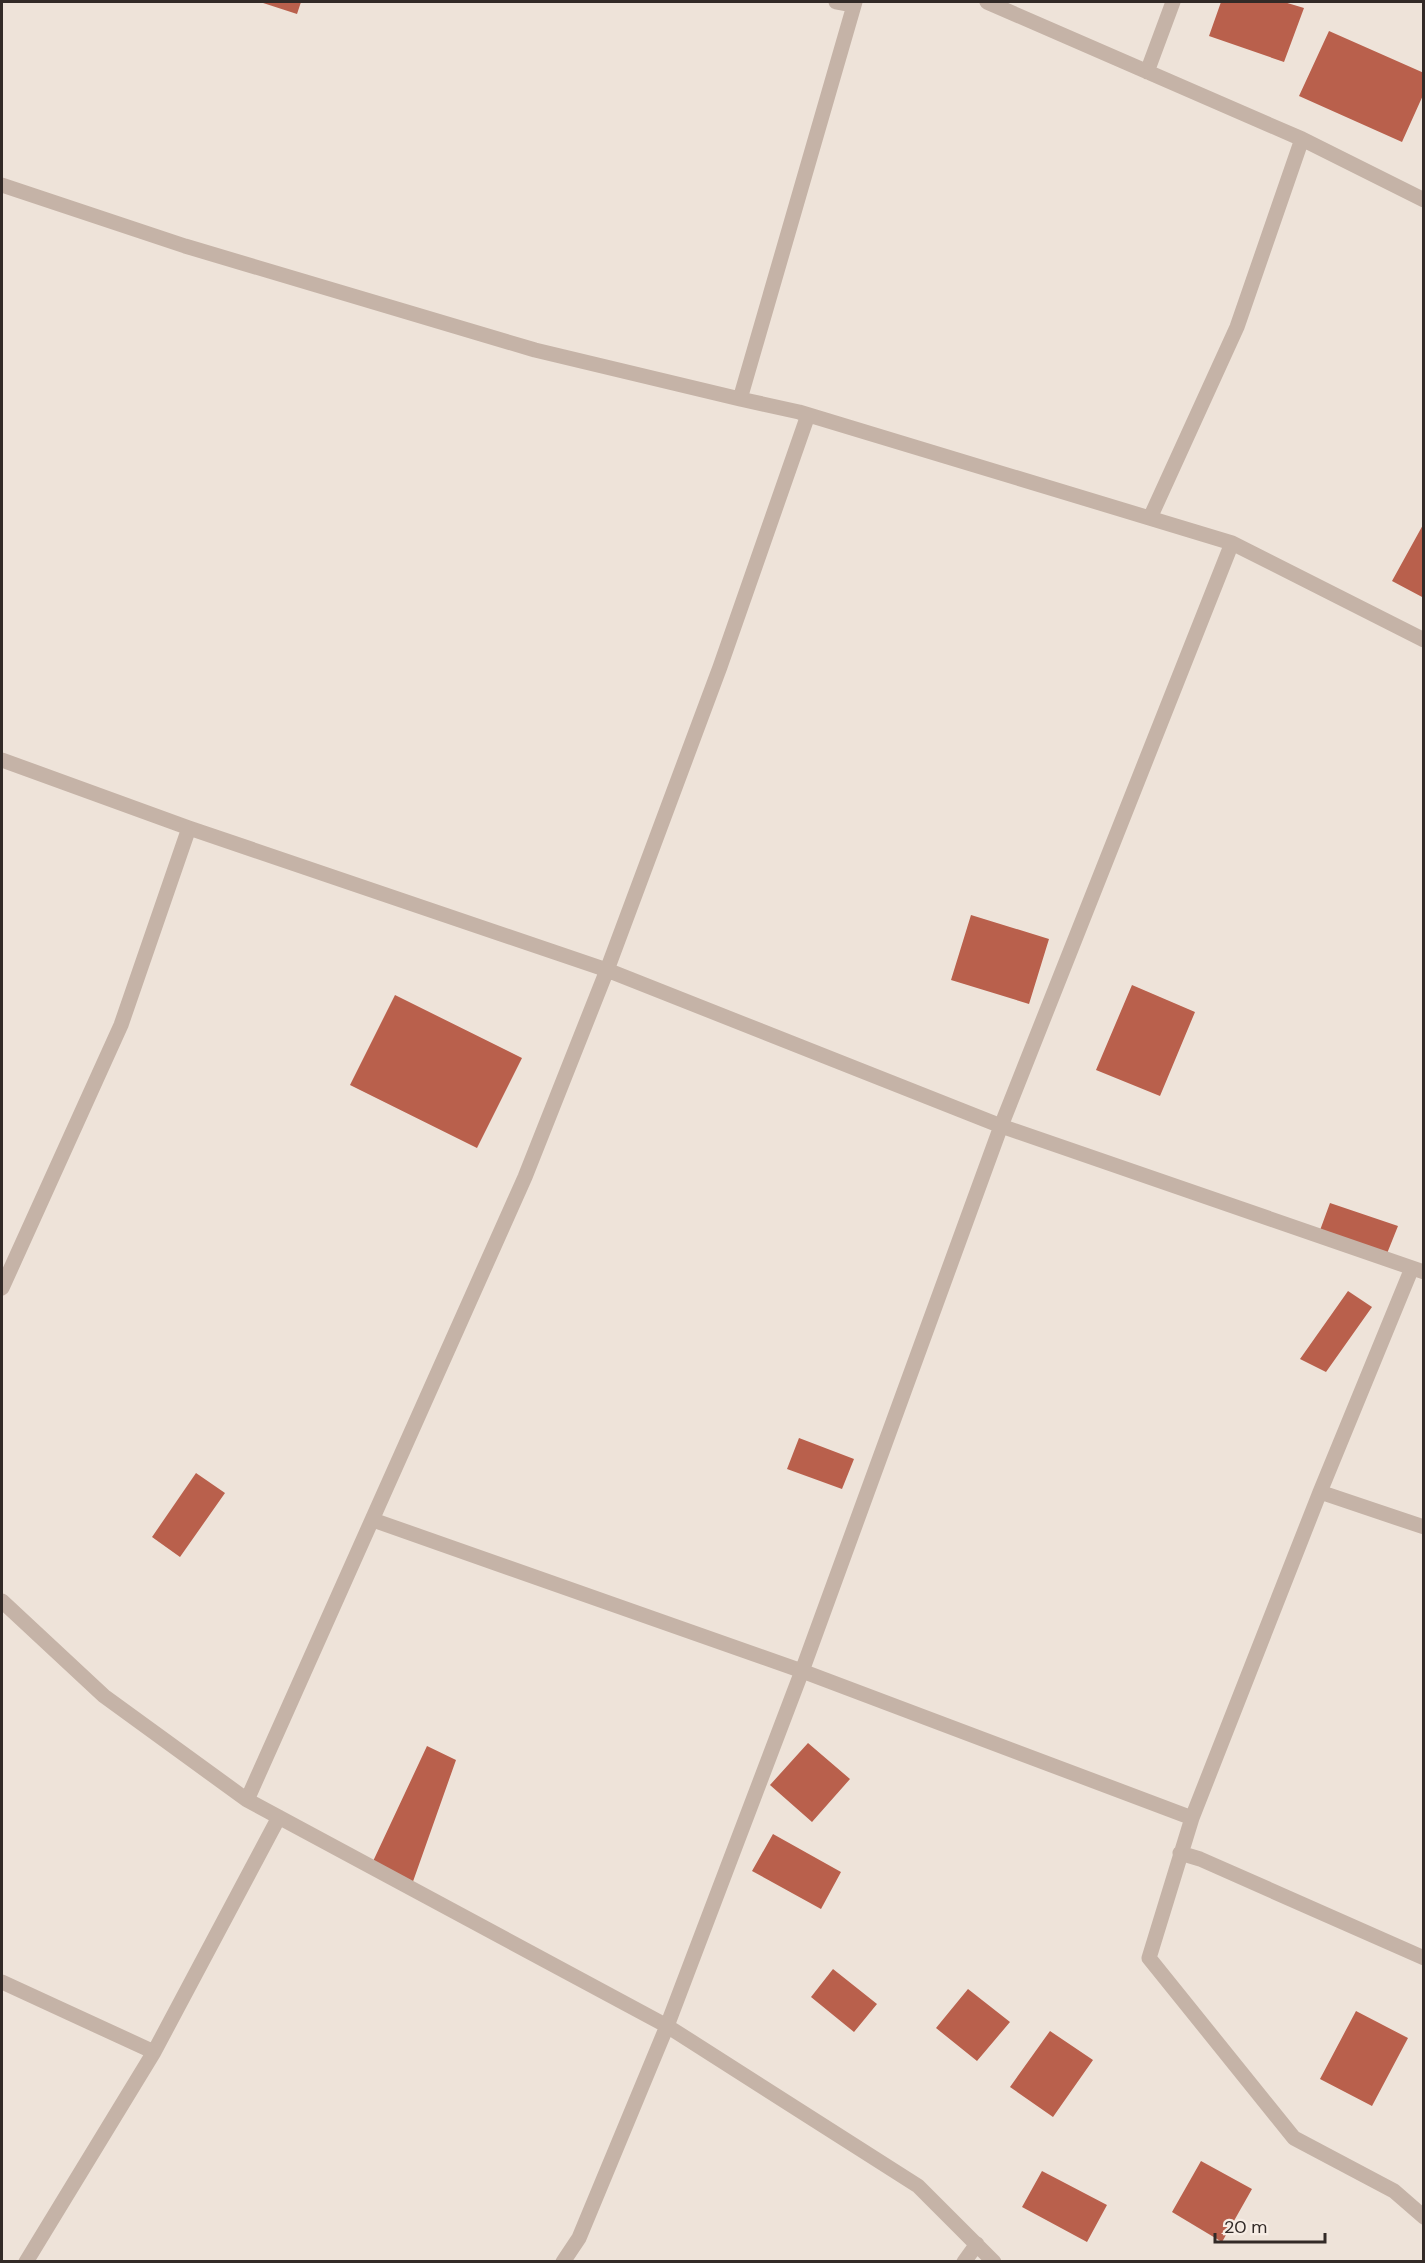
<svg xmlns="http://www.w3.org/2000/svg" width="1425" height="2263" font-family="'DM Sans',sans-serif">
<rect width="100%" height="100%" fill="#eee3d9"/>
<path fill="#b9604c" d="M260,2h41l-4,12z
M1221,2h63l20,6 -20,54 -75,-26z
M1329,31l95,42v20l-22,49 -103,-46z
M1424,523v75l-32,-17z
M971,915l78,24 -20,65 -78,-24z
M1132,985l63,27 -35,84 -64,-26z
M395,995l127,63 -45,90 -127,-63z
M1330,1203l68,23 -12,30 -67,-23z
M1348,1291l24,16 -46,65 -26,-13z
M799,1438l55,21 -12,30 -55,-20z
M196,1473l29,20 -45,64 -28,-20z
M808,1743l42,36 -38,43 -42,-37z
M427,1746l29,14 -46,130 -42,-18z
M773,1834l68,38 -20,37 -69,-38z
M833,1969l44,35 -23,28 -43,-35z
M968,1989l42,33 -33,39 -41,-33z
M1356,2011l52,27 -36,68 -52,-27z
M1050,2031l43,29 -40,57 -43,-30z
M1201,2161l51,28 -30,53 -50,-30z
M1042,2171l65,34 -20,37 -65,-35z"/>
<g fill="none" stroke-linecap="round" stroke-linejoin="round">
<path stroke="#c5b3a7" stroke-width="15" d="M836,2l16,3
M855,2l-115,397 59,13 433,131 192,97
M987,2l315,137 122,61
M1147,72l26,-70
M2,185l183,61 350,104 205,49
M1150,518l87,-191 65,-188
M2,760l187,68 418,142 394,156 423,146
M1412,1268l-92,224 -128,326 -43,140 145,180 100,53 30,26
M2,1288l119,-263 68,-197
M1320,1492l104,35
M373,1520l429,151 390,147
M2,1601l102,95 143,104 420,226 251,160 76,76
M247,1800l278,-623 82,-207 113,-303 88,-252
M1180,1853l20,6 224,99
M2,1982l152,70
M26,2262l128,-210 125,-235
M563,2262l16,-24 88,-212 135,-355 199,-545 231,-583
M964,2262l13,-18"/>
</g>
<rect width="1425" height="2263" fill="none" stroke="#322a27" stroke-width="6"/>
<path d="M1215 2233v9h110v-9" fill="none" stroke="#322a27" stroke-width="3"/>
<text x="1224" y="2233" font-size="18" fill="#322a27" stroke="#f7ede5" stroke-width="4.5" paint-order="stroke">20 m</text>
</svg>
